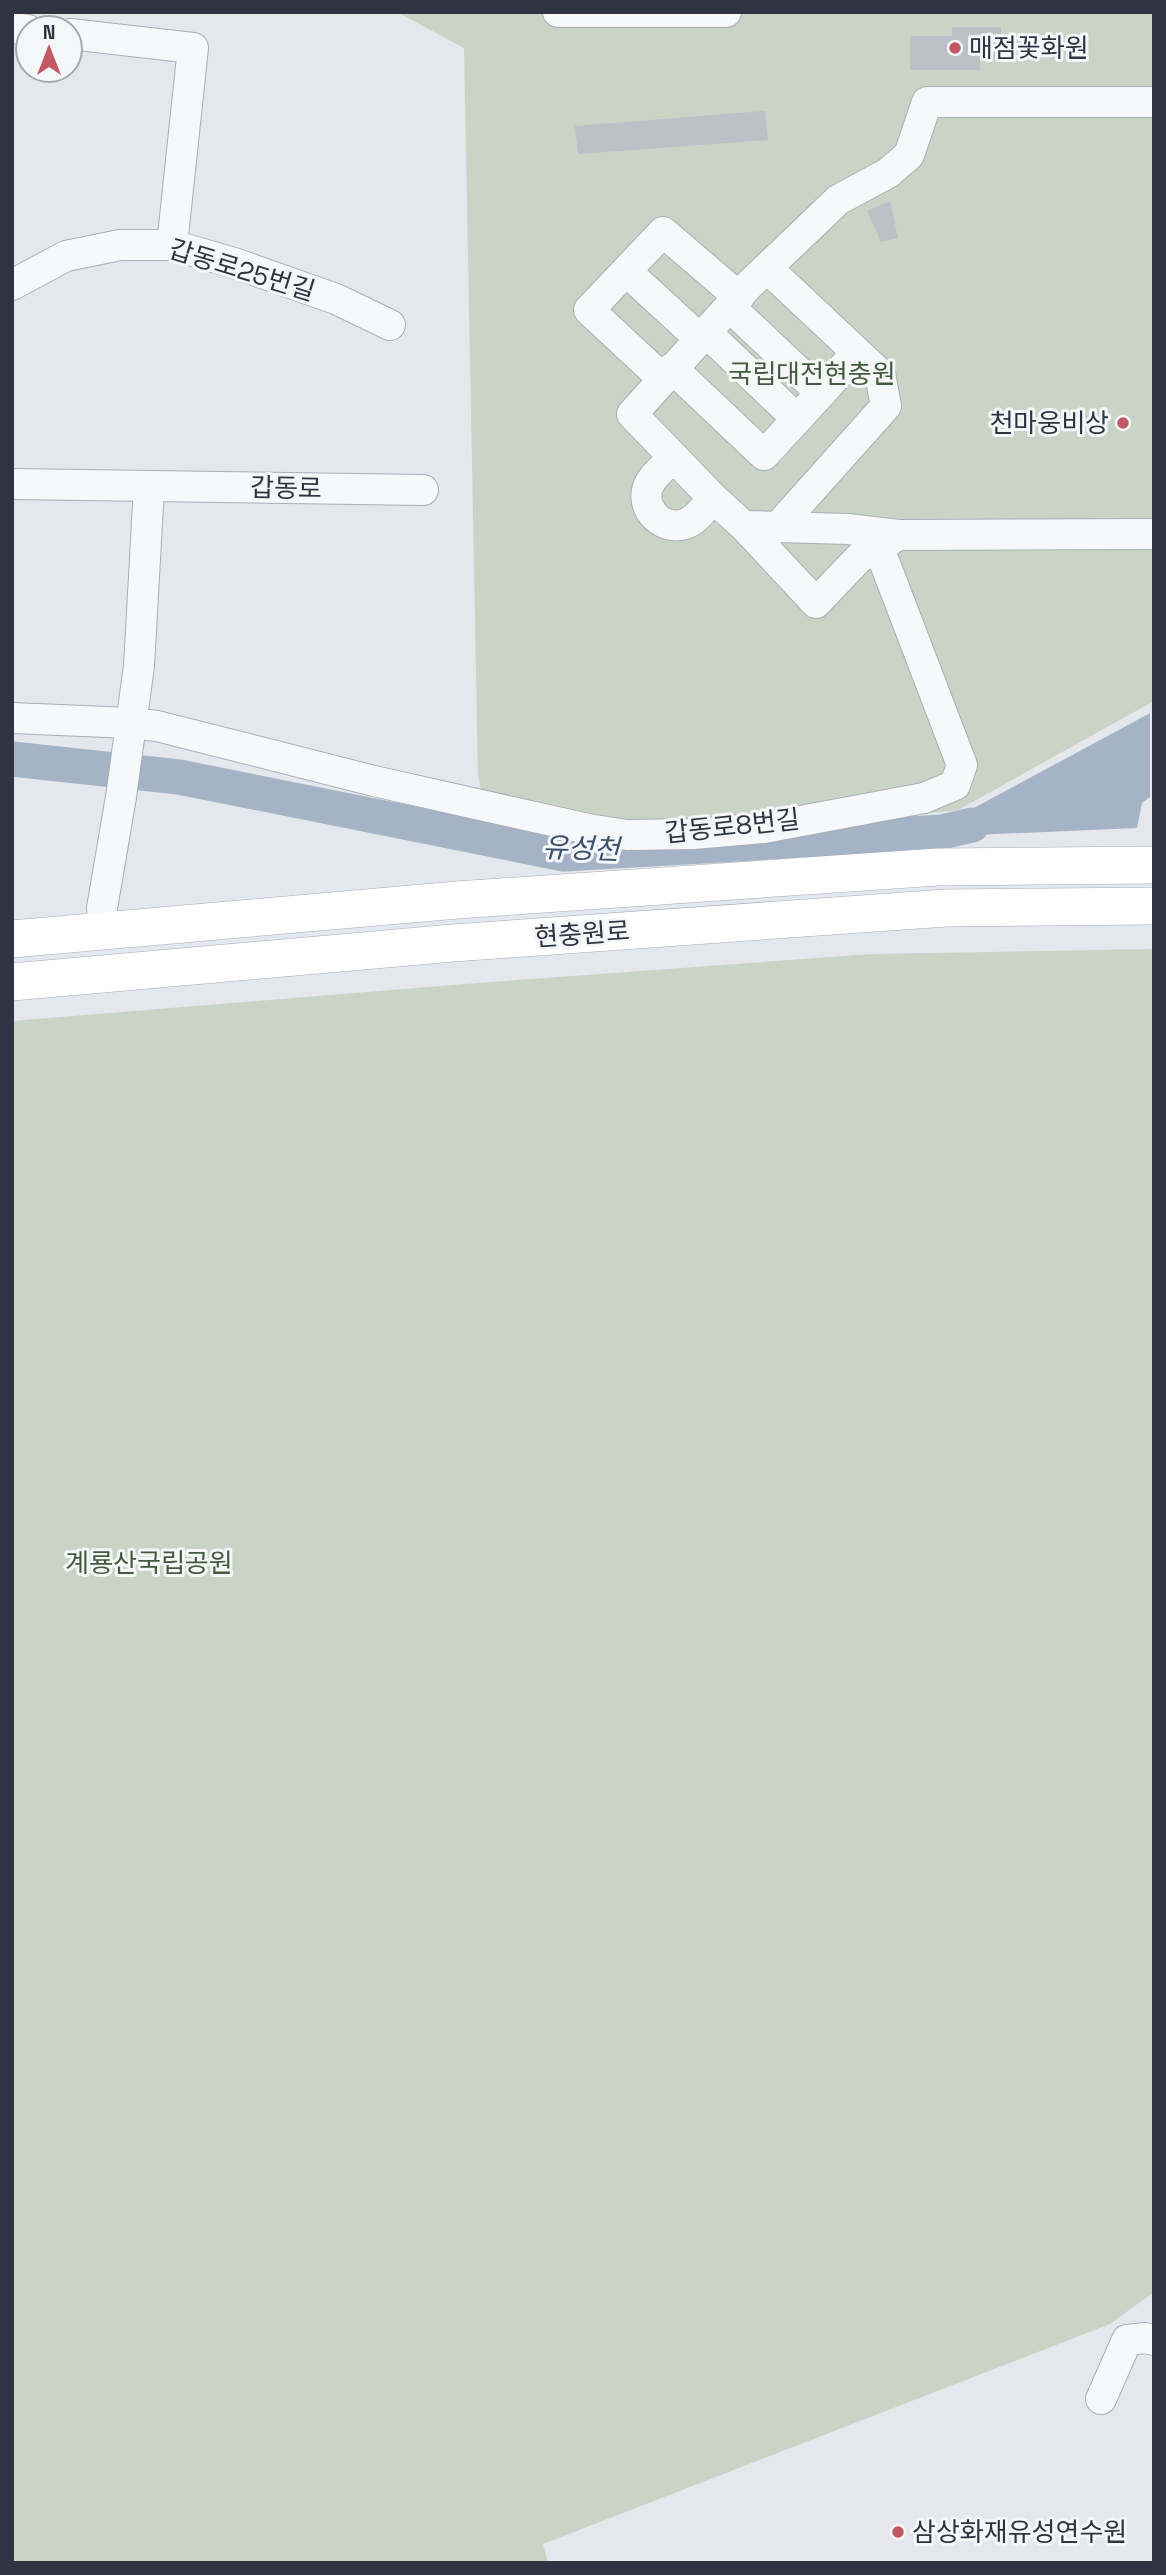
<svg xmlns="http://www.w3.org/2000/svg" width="1166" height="2575" font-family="'Space Grotesk','Noto Sans KR',sans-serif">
<rect width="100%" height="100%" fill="#e4e7eb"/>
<path fill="#c9d4c7" d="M397,12h757v689l-196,109 -302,34 -165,-9 -13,-60 -14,-727z
M1154,949v1343l-44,32 -567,220 5,19h-536v-1542l453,-37 407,-30z"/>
<path fill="#a4b3c6" d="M1154,711v83l-12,9 -5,25 -210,9 1,-15 31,-6z"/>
<path fill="#e4e7eb" d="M1154,707v91l-4,3v-92z"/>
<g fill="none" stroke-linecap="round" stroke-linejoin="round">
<path stroke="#a4b3c6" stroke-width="35" d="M12,759l167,18 385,77 378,-22 30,-7"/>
</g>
<path fill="#bcc0c7" d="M952,27h49v33h-21v10h-70v-34h42z
M765,111l3,29 -190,14 -3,-28z
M890,201l8,37 -17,4 -14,-31z"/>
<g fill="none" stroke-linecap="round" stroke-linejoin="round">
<g stroke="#aaaeb5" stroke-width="32">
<path id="minor" d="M558,12h168
M12,28l16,2
M70,34l123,14 -21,197
M1154,102h-227l-18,53 -21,18 -50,27 -90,86 -116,128 81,84 31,28 104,3 50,6 256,-1
M767,268l113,106 6,32 -109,122
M626,271l74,68
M12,285l54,-29 54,-11h52l62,18 102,36 54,26
M729,306l92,87 35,-40
M706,332l91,87
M672,368l92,87 57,-62
M662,378l-73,-68 74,-78 76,65
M674,457c-8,8 -17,15 -23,24 -15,23 9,51 34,43 12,-4 20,-17 28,-26
M12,484l411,6
M744,526l72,77 43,-45 36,-21
M12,718l119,5 26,3 217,55 214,48 39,6 66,-1 71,-6 160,-30 31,-13 7,-20 -83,-217
M103,932l-1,-24 19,-111 18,-131 10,-179
M1101,2399l26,-59 18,-2 9,2"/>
</g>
<g stroke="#a5abb5" stroke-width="38">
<path id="major" d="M12,939l445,-39 481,-33 216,-2
M12,982l441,-39 493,-35 208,-2"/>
</g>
<use href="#minor" stroke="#f7f8f9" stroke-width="30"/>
<use href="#major" stroke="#fff" stroke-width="37"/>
</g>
<g fill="#c05965" stroke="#f4f6f8" stroke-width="2.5">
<circle cx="955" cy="48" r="7"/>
<circle cx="1123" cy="423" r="7"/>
<circle cx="898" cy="2532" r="7"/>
</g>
<g text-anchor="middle" stroke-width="6" stroke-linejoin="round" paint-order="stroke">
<g font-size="26" fill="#2e3441" stroke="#f4f6f8" text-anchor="start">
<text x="969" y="57">매점꽃화원</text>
<text x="1109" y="432" text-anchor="end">천마웅비상</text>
<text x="912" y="2541">삼상화재유성연수원</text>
</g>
<g font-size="26" fill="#2e3441" stroke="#f4f6f8">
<text transform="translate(242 270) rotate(17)" y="9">갑동로25번길</text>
<text transform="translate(286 488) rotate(1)" y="9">갑동로</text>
<text transform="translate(732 826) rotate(-6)" y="9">갑동로8번길</text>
<text transform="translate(582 934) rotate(-4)" y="9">현충원로</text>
</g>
<g font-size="26" fill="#425b3d" stroke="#f4f6f8">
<text x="812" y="383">국립대전현충원</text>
<text x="149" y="1572">계룡산국립공원</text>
</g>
<g font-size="28" font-style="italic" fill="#3c5271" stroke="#f4f6f8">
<text transform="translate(581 848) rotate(2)" y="10">유성천</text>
</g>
</g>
<rect width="1166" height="2575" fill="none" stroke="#2e3441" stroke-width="28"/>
<g transform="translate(49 49)"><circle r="33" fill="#f4f6f8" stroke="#a5a8af" stroke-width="2"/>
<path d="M0-5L12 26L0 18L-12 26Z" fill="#c05965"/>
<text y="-10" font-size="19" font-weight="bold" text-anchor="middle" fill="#2e3441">N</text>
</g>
</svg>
